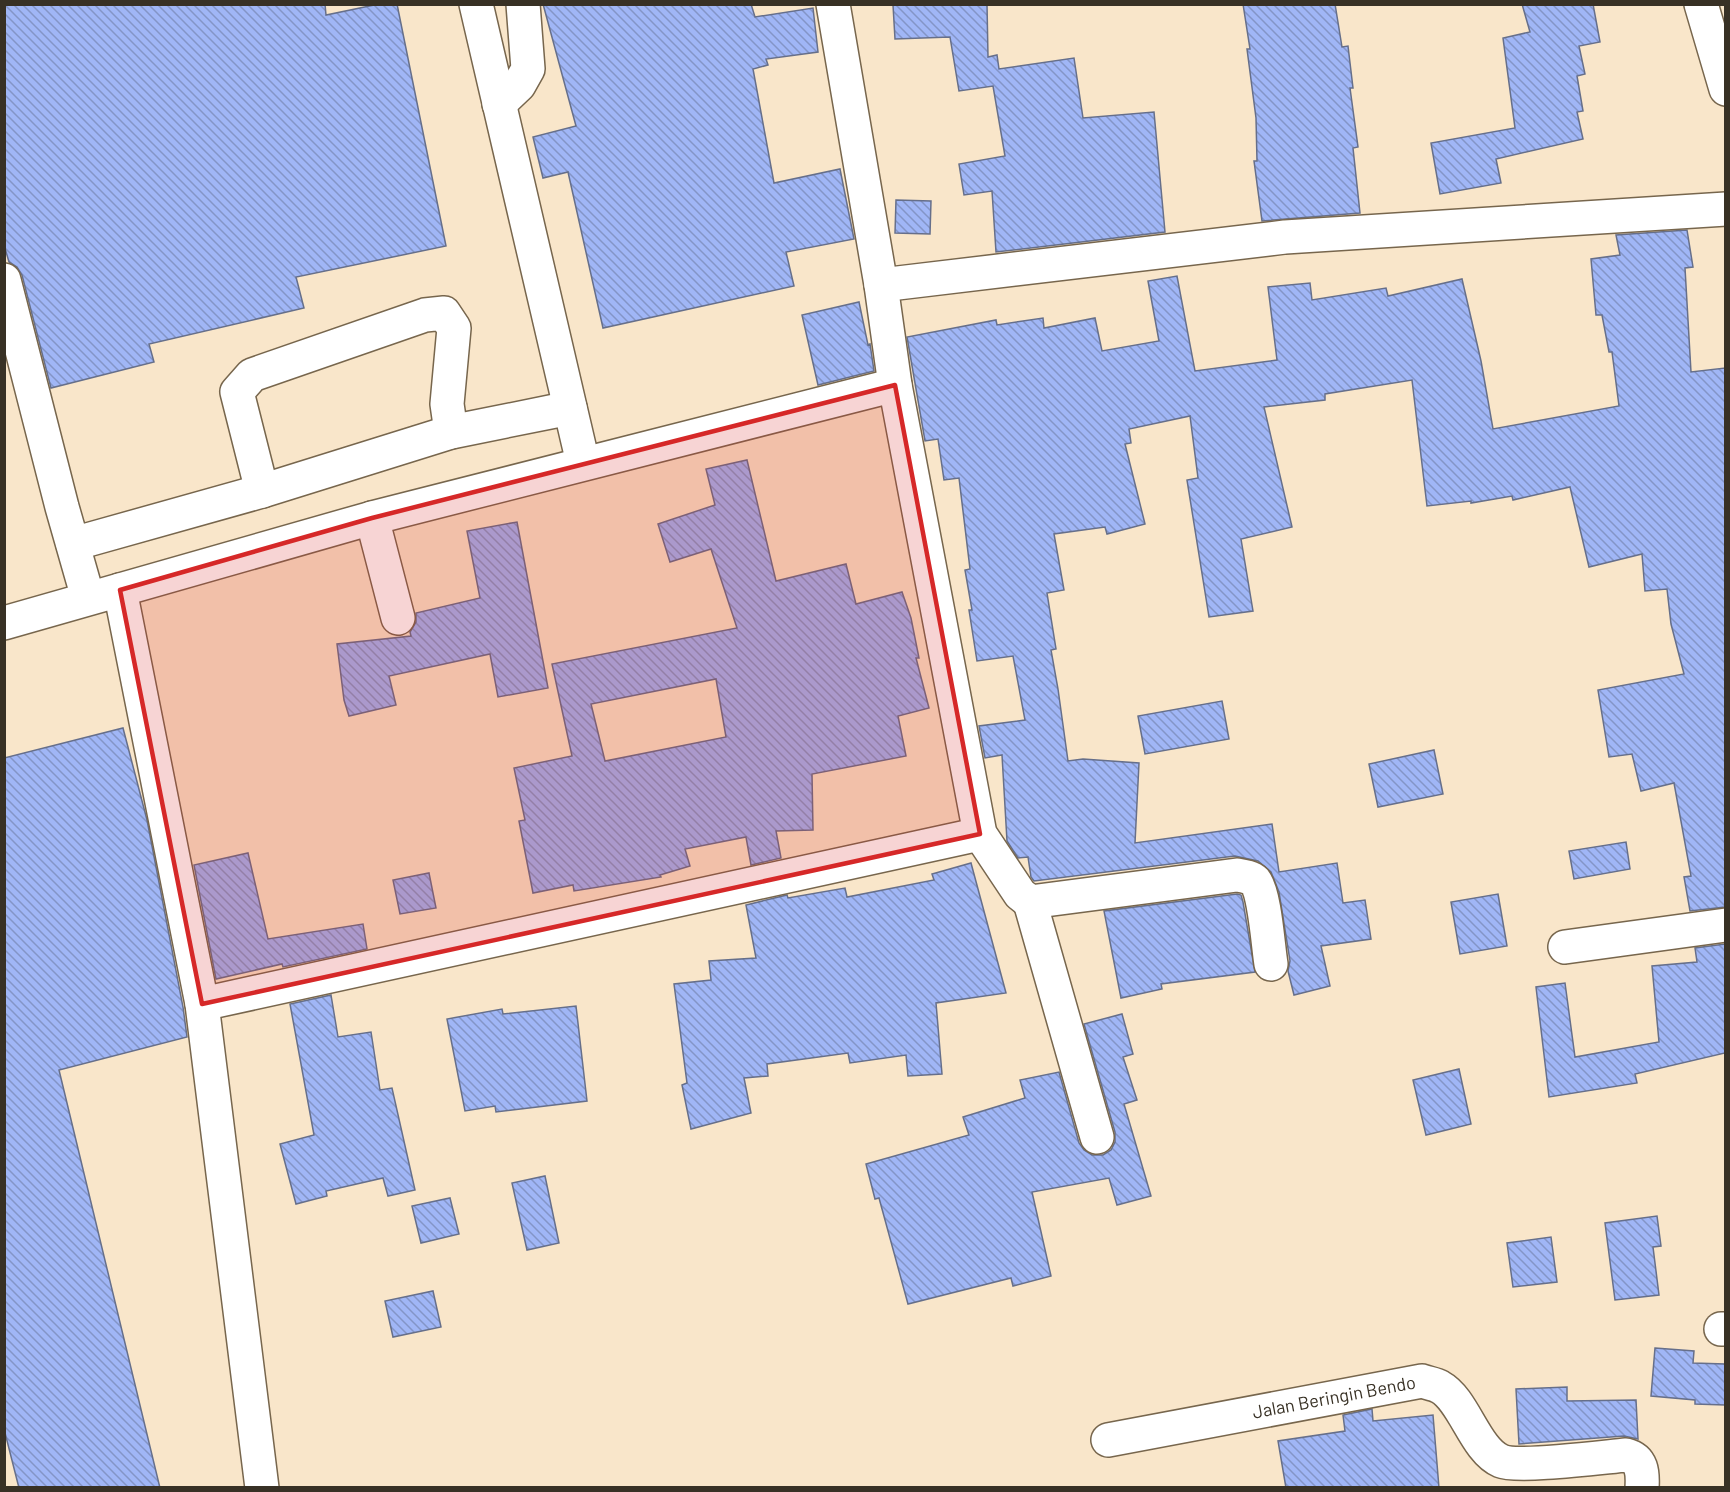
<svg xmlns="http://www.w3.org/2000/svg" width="1730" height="1492" font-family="Barlow,sans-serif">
<defs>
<pattern id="building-back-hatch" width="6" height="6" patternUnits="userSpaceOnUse" patternTransform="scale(1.5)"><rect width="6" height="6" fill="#a0b6f6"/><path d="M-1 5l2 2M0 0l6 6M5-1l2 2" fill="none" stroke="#8395c7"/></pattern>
</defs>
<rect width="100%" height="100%" fill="#f9e6ca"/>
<path fill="url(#building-back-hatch)" stroke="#666f8a" stroke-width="1.5" fill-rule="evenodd" d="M4,4h321l1,11 53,-11h18l49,242 -150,31 8,31 -155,36 5,18 -103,26 -29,-113 -5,-8 -8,-5 -5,-17z
M543,4h208l4,13 58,-9 5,44 -52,7 2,6 -15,4 21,114 66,-14 14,70 -68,13 8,34 -191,42 -35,-156 -25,6 -10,-41 43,-11z
M987,4l1,53 9,-2 2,14 75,-11 9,60 71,-6 11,120 -169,20 -4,-61 -28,4 -5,-31 46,-8 -12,-70 -34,5 -9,-54 -55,2 -2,-34z
M1243,4h92l7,43 6,-1 5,42h-3l8,59 -5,1 7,65 -98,8 -8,-60h3l-1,-43 -9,-69h3z
M1522,4h71l7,38 -21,4 6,28 -8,2 6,35 -6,1 6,27 -87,20 5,24 -61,11 -9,-51 84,-15 -12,-90 27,-6z
M896,200l35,1 -1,33 -35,-1z
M1687,230l6,37 -8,1 6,104 34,-4v539l-35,4 -6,-34 7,-1 -17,-93 -33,8 -9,-37 -23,3 -11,-67 86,-16 -13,-50 -4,-35 -22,2 -3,-37 -53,13 -19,-80 -57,13 -1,-4 -41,7v-2l-44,5 -15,-126 -87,14v6l-61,7 28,120 -51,12 12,72 -44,6 -22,-137 11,-2 -8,-62 -61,13 2,14 -6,1 20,80 -38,10 -2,-7 -51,7 10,56 -17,3 9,56 -5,1 7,39 10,72 15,-2 56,4 -4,80 137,-19 7,48 58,-9 6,40 22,-3 6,39 -50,7 9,40 -36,9 -6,-24 2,-10 -11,-69 -8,-20 -13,-11 -23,-5 -201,25 -3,-4 -3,-20 -10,1 -11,-17 -5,-86 -17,3 -6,-32 46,-6 -12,-64 -36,5 -8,-51h3l-7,-40 5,-1 -11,-91 -15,2 -6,-41 -13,2 -18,-104 89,-17 1,5 46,-7 1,10 51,-10 7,33 57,-10 -11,-60 29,-5 18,95 82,-11 -9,-73 42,-4 2,17 74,-12 2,8 74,-17 19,82 12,68 126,-23 -7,-54h-3l-7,-37h-6l-5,-56 29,-4 -4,-20z
M859,302l9,43 2,-1 4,27 -56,14 -16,-70z
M747,460l29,121 70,-17 10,40 46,-12 9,26 8,40h-3l13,50 -31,8 8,40 -94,18 1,56 -37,1 5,27 -30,7 -5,-28 -61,12 5,17 -30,9 1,2 -87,14 -1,-6 -40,8 -14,-72 6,-1 -11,-52 58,-12 -20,-92 185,-36 -26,-79 -41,13 -12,-38 57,-19 -9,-36zM716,679l10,58 -121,24 -14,-57z
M517,522l31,166 -50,9 -8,-43 -101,22 7,29 -47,11 -5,-16 -7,-56 74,-8 -1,-4 6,-10v-9l64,-15 -13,-67z
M1222,701l7,38 -84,15 -7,-38z
M123,728l24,92 36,187 4,30 -128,33 101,418h-141l-15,-59v-671z
M1434,750l9,44 -65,13 -9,-43z
M1626,842l4,27 -56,10 -5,-28z
M248,853l20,86 95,-15 4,25 -84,18 -1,-3 -66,15 -22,-114z
M971,863l35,130 -70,10 6,71 -34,2 -2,-21 -56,8 -2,-10 -81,11 1,12 -24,2 7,35 -60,16 -9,-44 5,-2 -13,-99 37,-4 -2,-19 47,-3 -10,-53 41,-10 1,3 57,-10 2,9 87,-17 -2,-6z
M429,873l7,35 -36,6 -7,-34z
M1237,894l4,1 2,7 12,70 -94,12 1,5 -41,9 -17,-87z
M1498,894l9,52 -47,8 -9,-52z
M1725,944v109l-90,21 2,9 -88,14 -13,-110 29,-4 10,74 84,-15 -7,-76 45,-4 -2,-14z
M331,995l7,42 33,-5 9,58 12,-2 23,102 -27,6 -5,-18 -57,13 1,5 -31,8 -16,-60 34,-9 -24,-131z
M576,1006l11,95 -91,11 -1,-6 -30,5 -18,-92 55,-10 1,5z
M1122,1014l11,40 -10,3 14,43 -13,4 27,92 -34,9 -8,-27 -77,14 19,84 -38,10 -2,-8 -103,26 -29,-106 -4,1 -9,-35 103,-29 -6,-18 62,-19 -5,-18 39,-8 20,71 5,7 8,5h11l8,-5 4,-8v-10l-31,-108z
M1459,1069l12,55 -45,11 -13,-55z
M545,1176l14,67 -32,7 -15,-67z
M450,1198l9,36 -38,9 -9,-37z
M1657,1216l4,30 -8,1 6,48 -44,5 -10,-77z
M1551,1237l6,45 -44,5 -6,-44z
M433,1291l8,36 -48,10 -8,-36z
M1655,1348l39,3 -1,12 32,1v41l-30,-1v-4l-44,-4z
M1567,1387v14l69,-1 2,39 -14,-3 -105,8 -3,-55z
M1372,1409l1,12 60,-6 6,73h-153l-8,-47 67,-10 -2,-16z"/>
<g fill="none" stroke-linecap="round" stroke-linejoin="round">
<g stroke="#77664d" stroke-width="36">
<g id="minor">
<path d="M476,4l107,459"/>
<path d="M833,4l48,281 14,100 85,449 40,60 10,8 207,-27c6,1 14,2 18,6 10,13 13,65 16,83"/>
<path d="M1701,4l25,85"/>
<path d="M499,104l20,-19 9,-16 -5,-65"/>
<path d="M4,280l58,227 26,91"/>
<path d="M881,285l404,-48 441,-28"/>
<path d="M262,491l-25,-99 15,-17 173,-60 19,-2 10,15 -7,76 4,28"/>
<path d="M372,518l26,100"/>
<path d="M73,544l189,-53 189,-59 119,-24"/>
<path d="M120,590l82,414 60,484"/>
<path d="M4,623l368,-105 523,-133"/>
<path d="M1030,902l67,235"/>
<path d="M1565,947l161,-22"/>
<path d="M202,1004l778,-170"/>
<path d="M1721,1329h5"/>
<path id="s1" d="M1108,1440l314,-59c5,2 13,3 18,6 24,13 35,63 61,74 16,7 102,-4 125,-6 16,4 17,17 16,33"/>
</g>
</g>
<use href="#minor" stroke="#fff" stroke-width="33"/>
</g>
<path fill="#d62828" fill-opacity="0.2" stroke="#d62828" stroke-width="4.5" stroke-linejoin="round" d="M895,385l85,449 -778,170 -82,-414 252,-72z"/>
<g text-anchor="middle" stroke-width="4.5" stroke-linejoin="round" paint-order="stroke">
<g font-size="18" fill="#383125" stroke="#f9e6ca">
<text dy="6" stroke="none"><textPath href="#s1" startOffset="230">Jalan Beringin Bendo</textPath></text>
</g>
</g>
<rect width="1730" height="1492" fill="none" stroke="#383125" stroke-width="12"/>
</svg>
